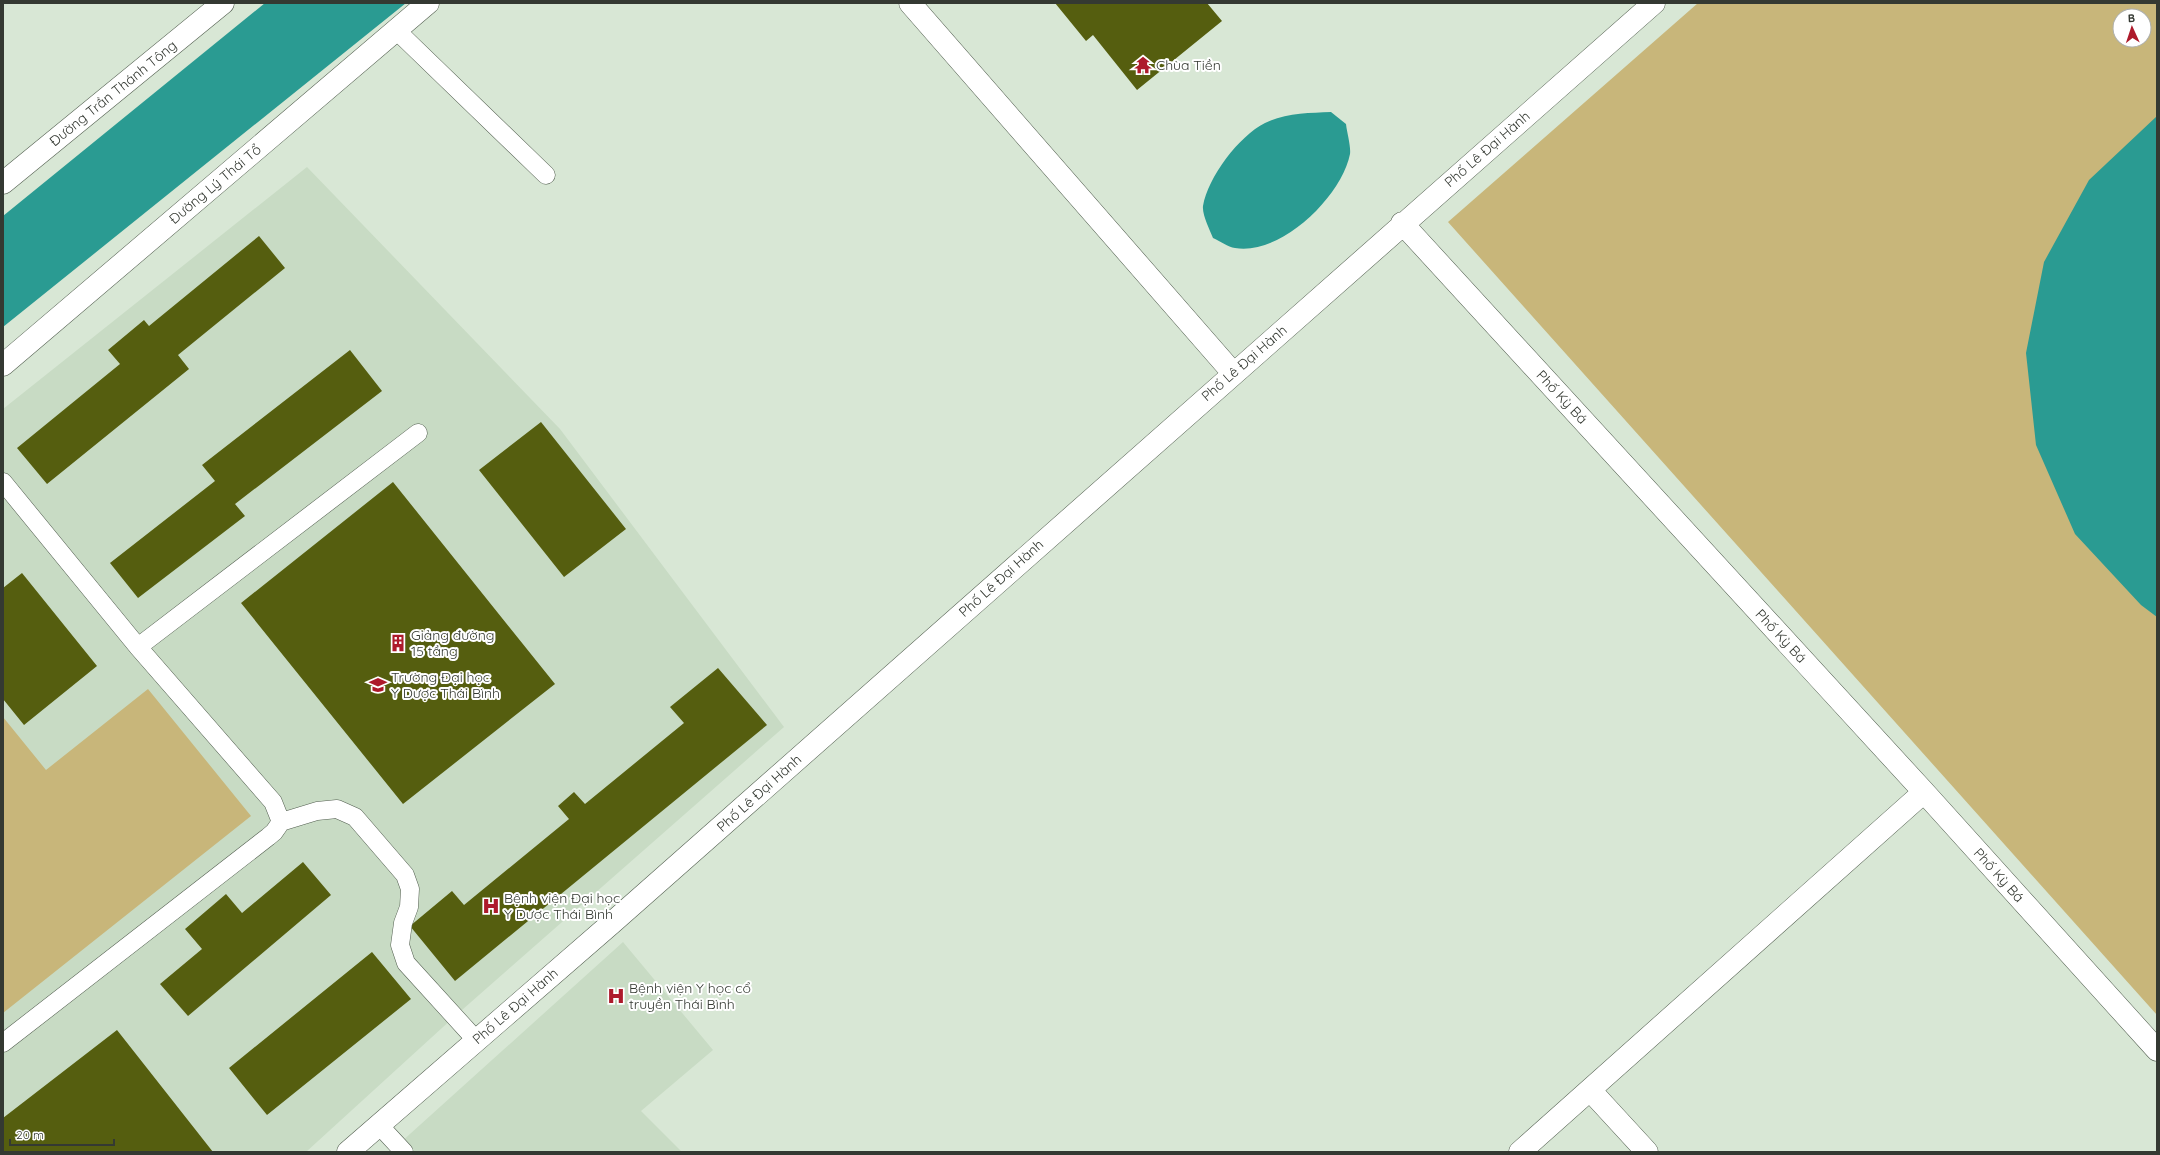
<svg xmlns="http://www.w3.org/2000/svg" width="2160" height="1155" font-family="Quicksand,sans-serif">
<rect width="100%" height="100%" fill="#d8e7d5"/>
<path fill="#c8dbc4" d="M307,167l253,262 224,298 -330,290 -148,135h-303v-743z
M623,942l90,108 -72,61 41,41h-292z"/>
<path fill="#c8b67a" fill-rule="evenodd" d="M1698,3h459v1012l-709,-793zM2120,16h24v24h-24z
M148,689l103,127 -248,197v-296l43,53z"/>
<path fill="#2a9b92" d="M265,3h141l-403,324v-111z
M1331,112l15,12c1,9 5,22 4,30 -8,42 -69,102 -115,94 -7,-1 -15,-7 -22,-10 -3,-8 -11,-23 -10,-32 5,-29 36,-70 62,-83 20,-10 44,-10 66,-11z
M2157,116v501l-16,-12 -66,-71 -39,-89 -10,-92 18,-91 45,-82z"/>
<path fill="#555e0f" d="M1055,3h152l15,18 -85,69 -44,-55 -7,6z
M259,236l26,32 -107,87 11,14 -142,115 -30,-36 103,-84 -12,-14 36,-30 5,6z
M350,350l32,41 -147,113 10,12 -107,82 -28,-35 105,-82 -13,-16z
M541,422l85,107 -62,48 -85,-107z
M393,482l162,202 -152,120 -162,-201z
M22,573l75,93 -73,59 -21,-26v-111z
M718,668l49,57 -312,256 -45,-55 42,-35 12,14 105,-86 -11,-13 16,-14 11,12 99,-81 -14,-16z
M303,862l28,33 -143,121 -28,-32 42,-35 -17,-20 41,-35 16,19z
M372,952l39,47 -144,116 -38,-47z
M117,1030l96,122h-210v-34z"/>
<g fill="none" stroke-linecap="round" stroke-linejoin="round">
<g stroke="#535f50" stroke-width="19">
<path id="lane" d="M396,30l150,145
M3,482l135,165 135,155 8,20 -7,10 -6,5 -265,206
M138,647l280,-214
M281,822l36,-11 20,-2 18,8 50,58 5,14 -1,18 -6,16 -3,22 6,18 70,77
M379,1125l25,27"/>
</g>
<g stroke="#535f50" stroke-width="23">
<path id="street" d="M910,3l323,370
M3,183l220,-180
M1402,223l522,569 233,258
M3,365l425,-362
M1590,1090l57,62
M348,1152l265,-230 1041,-919
M1520,1152l404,-360"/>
</g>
<use href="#lane" stroke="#fff" stroke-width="18"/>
<use href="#street" stroke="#fff" stroke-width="22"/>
</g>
<defs>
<g id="temple-bare" transform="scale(1.38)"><path d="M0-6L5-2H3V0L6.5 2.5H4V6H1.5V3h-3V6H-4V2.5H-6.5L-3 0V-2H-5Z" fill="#ad1a2b" stroke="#fff" stroke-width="2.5" paint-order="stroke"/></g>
<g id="building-bare" transform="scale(1.38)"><path d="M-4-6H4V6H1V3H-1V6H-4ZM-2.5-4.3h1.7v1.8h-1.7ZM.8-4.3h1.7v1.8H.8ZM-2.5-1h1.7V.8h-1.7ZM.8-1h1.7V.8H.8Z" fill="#ad1a2b" stroke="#fff" stroke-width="2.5" paint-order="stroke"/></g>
<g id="university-bare" transform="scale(1.38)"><path d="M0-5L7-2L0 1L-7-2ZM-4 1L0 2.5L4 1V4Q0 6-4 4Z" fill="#ad1a2b" stroke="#fff" stroke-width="2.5" paint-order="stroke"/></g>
<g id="hospital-bare" transform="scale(1.38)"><path d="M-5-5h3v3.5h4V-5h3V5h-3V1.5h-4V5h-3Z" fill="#ad1a2b" stroke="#fff" stroke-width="2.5" paint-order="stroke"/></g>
</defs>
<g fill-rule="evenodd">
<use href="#temple-bare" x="1143" y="65"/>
<use href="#building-bare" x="398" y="643"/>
<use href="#university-bare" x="378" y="685"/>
<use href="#hospital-bare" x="491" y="906"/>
<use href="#hospital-bare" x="616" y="996"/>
</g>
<g text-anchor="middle" stroke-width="4" stroke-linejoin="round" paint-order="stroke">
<g font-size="14" fill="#343932" stroke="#fff" text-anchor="start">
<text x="1156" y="70">Chùa Tiền</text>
<text x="411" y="640">Giảng đường<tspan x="411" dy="16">15 tầng</tspan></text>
<text x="391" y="682">Trường Đại học<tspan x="391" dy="16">Y Dược Thái Bình</tspan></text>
<text x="504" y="903">Bệnh viện Đại học<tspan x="504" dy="16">Y Dược Thái Bình</tspan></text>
<text x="629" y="993">Bệnh viện Y học cổ<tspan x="629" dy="16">truyền Thái Bình</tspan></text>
</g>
<g font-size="14" fill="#343932" stroke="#fff">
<text transform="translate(113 93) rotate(-39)" y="5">Đường Trần Thánh Tông</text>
<text transform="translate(1487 149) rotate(-41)" y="5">Phố Lê Đại Hành</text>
<text transform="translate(215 184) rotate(-40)" y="5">Đường Lý Thái Tổ</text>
<text transform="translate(1244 363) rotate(-41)" y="5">Phố Lê Đại Hành</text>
<text transform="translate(1562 397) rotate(47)" y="5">Phố Kỳ Bá</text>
<text transform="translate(1001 578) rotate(-42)" y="5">Phố Lê Đại Hành</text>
<text transform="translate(1781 636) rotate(47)" y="5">Phố Kỳ Bá</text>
<text transform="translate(759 793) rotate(-42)" y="5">Phố Lê Đại Hành</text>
<text transform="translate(1999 875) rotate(48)" y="5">Phố Kỳ Bá</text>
<text transform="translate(515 1006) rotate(-41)" y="5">Phố Lê Đại Hành</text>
</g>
</g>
<rect width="2160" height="1155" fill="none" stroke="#343932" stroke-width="8"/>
<g transform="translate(2132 28) rotate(357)"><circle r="19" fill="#ffffff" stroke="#aeb0ad"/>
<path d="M0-3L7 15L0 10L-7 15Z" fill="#ad1a2b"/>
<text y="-6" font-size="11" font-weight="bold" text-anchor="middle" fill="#343932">B</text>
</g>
<path d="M10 1139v6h104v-6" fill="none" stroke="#343932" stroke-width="2"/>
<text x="16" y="1139" font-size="12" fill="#343932" stroke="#ffffff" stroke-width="3" paint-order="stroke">20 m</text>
</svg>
